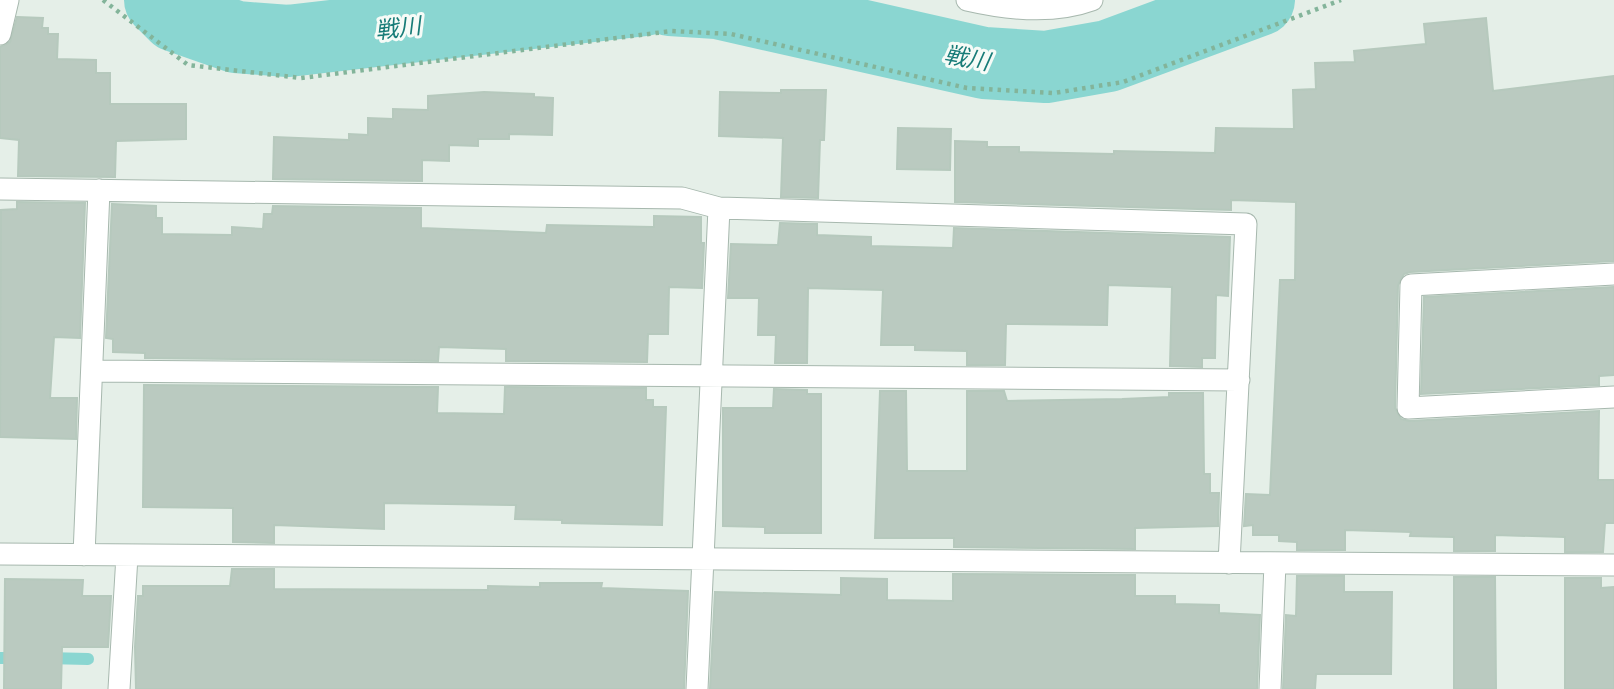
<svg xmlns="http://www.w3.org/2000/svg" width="1614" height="689" font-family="'Varela Round','Noto Sans JP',sans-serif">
<rect width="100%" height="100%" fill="#e5efe8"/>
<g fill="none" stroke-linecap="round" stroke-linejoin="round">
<path stroke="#8ad6d1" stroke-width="12" d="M0,658h21
M46,658l42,1"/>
<path stroke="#8ad6d1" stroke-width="72" d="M160,0l16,16 60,21 52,4 357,-41
M670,0l47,3 267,60 62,4 62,-11 151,-56"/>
</g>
<path fill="#bacac0" stroke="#b6c9bd" stroke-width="2" d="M17,17l26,1 -1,10h6v6h10l-1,25 39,1v13h14v31h76v35l-70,2 -1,36 -97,-1 1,-36 -19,-2v-91l10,-5z
M1486,18l7,73 121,-15v185l-204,11 -6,2 -6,11 -3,123 6,11 8,2 190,-10 -1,69h16v43h-9l-2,29h-38v-15l-70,-2v16h-41v-14l-44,-1 1,-4 -66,-2v20h-48v-8l-18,-1v-6h-26v-10l-9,1 2,-32 24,1 10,-215h15l1,-78 -65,-2v10l-276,-8v-61l32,1v5h32v5l95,2v-3l101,2 1,-25 78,1 -1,-39 23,-1 -1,-26 40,-1 -1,-11 72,-7 -2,-20z
M781,90h45l-2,50h-4l-2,58 -37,-1 2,-59 -64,-2 1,-44 61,1z
M484,92l50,2v3l19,1 -1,37 -43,-1v5h-31v7l-29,-1v16l-27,-1v21l-149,-2 1,-42 75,3v-6l19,1v-17l25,1v-10l35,1v-14z
M898,128l53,1 -1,41 -53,-1z
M17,202l68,1 -5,135 -26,-1 -4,61h27l-1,41 -76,-2 1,-227 16,-1z
M112,204l44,2v12h6v16l70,1v-8l31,2 1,-15h8l1,-8 148,2v20l125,5 1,-8 107,2v-11l47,1v26h3l-2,45 -33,-1 -1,47h-20l-1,28 -141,-1v-12l-67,-2 -1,14 -293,-3v-5l-32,-1v-13l-7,-1z
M780,223l37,1v11l54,2v9l82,2 1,-20 276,9 -2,59 -12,-1 -1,63h-13v9l-32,-1 2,-79 -64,-2 -1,40 -101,-1 -1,41h-38v-14l-52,-1v-5h-34l2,-55 -75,-2 -1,75h-32l1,-28h-18l1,-37h-31l3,-54 47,1z
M1614,287v88l-15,1v9l-178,9 3,-97z
M144,385l294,2 -1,26 67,1 1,-27 141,1v12h7v7h13l-4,118 -100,-2v-3l-47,-1 1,-14 -132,-2v26l-110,-4v18l-41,-1v-34l-90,-1z
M774,389l33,1v4h14v139h-56v-6l-42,-1v-118h50z
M880,391h26l1,80h60v-80h37l3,10 115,-2 47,-2v-4h34l1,81h6v19h9l-1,33 -83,2v21l-181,-2v-9h-79z
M232,569h42v20l214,1v-4l52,1v-4h62l-1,5 87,3 -4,98h-548l-1,-42 3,-51h5v-10h87z
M953,574l182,1v21h40v8l44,1v8l41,2 -3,74h-547l5,-97 126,3v-17l46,1v21l66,1z
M1297,576h47v16h48l-1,82h-75l-1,15h-32l3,-74 10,1z
M1454,577h41l1,112h-42z
M1565,578h36v10l13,-1v102h-49z
M5,579l78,1 -1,16h29l-3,51h-46l-1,42h-57z"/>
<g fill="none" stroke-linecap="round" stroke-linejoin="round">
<g stroke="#a7b8ae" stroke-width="23">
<path id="minor" d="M967,0c39,9 87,14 125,0
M0,34l8,-34
M0,189l682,9 37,10 527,16 -17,339
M1614,274l-203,11 -3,123 206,-11
M92,371l1147,9
M0,554l1614,11
M84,555l15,-365
M119,689l8,-133
M697,689l22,-481
M1270,689l5,-126"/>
</g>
<path stroke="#83b49a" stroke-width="4.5" stroke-dasharray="3.5 5" stroke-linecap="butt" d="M103,0l85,65 113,13 371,-47 59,3 236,54 87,5 69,-11 218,-82"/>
<use href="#minor" stroke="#fff" stroke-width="21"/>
</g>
<g text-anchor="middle" stroke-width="6" stroke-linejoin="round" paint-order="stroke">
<g font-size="23" font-style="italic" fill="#187c78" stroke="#f6fbf7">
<text transform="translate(398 28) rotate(-7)" y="8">戦川</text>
<text transform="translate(967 58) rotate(10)" y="8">戦川</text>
</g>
</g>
</svg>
